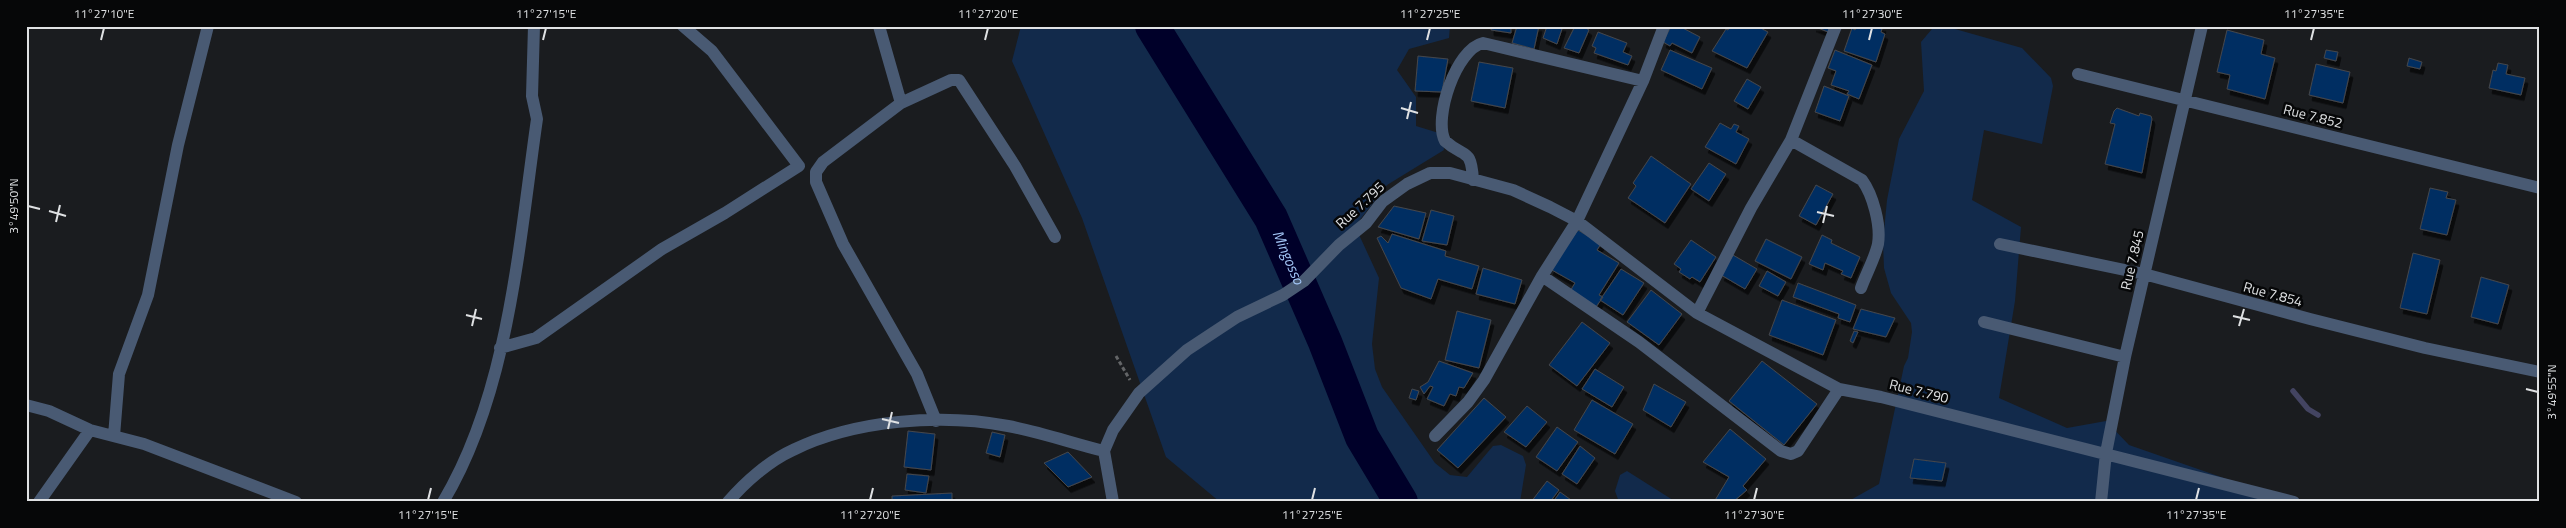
<svg xmlns="http://www.w3.org/2000/svg" width="2566" height="528" font-family="'Titillium Web',sans-serif">
<defs>
<filter id="shadow"><feDropShadow dx="3" dy="5.5" stdDeviation="0" flood-color="#0009"/></filter>
</defs>
<rect width="100%" height="100%" fill="#1a1c1f"/>
<path fill="#122a4b" d="M1021,26h429l-1,12 -40,11 -12,21 19,27v29l26,8 2,16 -57,35 -32,41 24,52 -7,66 3,25 7,18 53,76 15,12 17,2 26,-31 8,-1 22,11 3,9 -6,37h-300l-54,-45 -84,-239 -70,-157z
M1948,27l74,21 29,30 2,8 -11,58 -58,-14 -12,70 49,27 -6,74 -16,97 68,30 39,-7 23,24 135,47 18,10h-435l32,-18 25,-118 4,-8 4,-26 -1,-9 -20,-30 -7,-25 -1,-26 4,-42 12,-61 25,-48 -3,-49 11,-13z
M1627,471l49,31h-57l-4,-11 5,-16z"/>
<g fill="none" stroke-linecap="round" stroke-linejoin="round">
<path stroke="#434461" stroke-width="5.5" d="M2293,391l15,18 10,6"/>
<path stroke="#000029" stroke-width="34" id="s1" d="M1152,26l119,192 54,124 37,95 39,65"/>
</g>
<path fill="#052f62" stroke="#45474b" filter="url(#shadow)" d="M1491,26h20v7l-20,-3z
M1517,26h22l-5,23 -22,-6z
M1547,26h16l-6,18 -14,-6z
M1575,26h8l6,4 -10,23 -15,-5z
M1671,26h8l21,11 -8,16 -20,-10 -2,3 -7,-4z
M1730,26h27l11,6 -21,36 -35,-17 14,-22 2,1z
M1813,26h17l-2,6z
M1857,26h26l-2,6 4,2 -9,28 -32,-11 8,-23 3,2z
M2227,30l37,10 -3,14 14,4 -10,41 -38,-10 3,-14 -13,-3z
M1598,32l29,11 -4,9 9,4 -4,9 -34,-12 2,-5 -4,-2z
M1670,50l42,18 -10,21 -41,-19z
M1835,50l37,15 -13,34 -12,-5 2,-3 -18,-6 5,-14 -8,-3z
M2326,50l12,2 -2,9 -12,-3z
M1418,56l30,3 -6,33 -27,-1z
M2409,58l13,4 -2,7 -13,-3z
M1479,62l34,6 -8,40 -34,-7z
M2498,63l10,2 -2,9 19,4 -4,17 -32,-7 4,-18 3,1z
M2316,64l34,8 -7,31 -34,-8z
M1747,79l14,8 -13,22 -14,-8z
M1824,86l25,10 -9,25 -25,-9z
M2117,108l22,8 1,-3 11,3 1,3 -10,54 -37,-9 10,-40 -5,-1 4,-12z
M1720,123l11,6 3,-5 5,2 -3,6 13,7 -13,25 -31,-17z
M1651,156l40,28 -26,39 -37,-25 8,-12 -3,-3z
M1709,163l17,11 -17,27 -18,-12z
M1816,185l17,9 -17,31 -17,-9z
M2430,188l18,4 -2,6 10,2 -9,35 -27,-6z
M1394,206l32,7 -7,26 -41,-12z
M1431,210l23,6 -7,29 -25,-4z
M1578,230l23,14 -4,6 22,13 -20,32 4,2 -7,10 -26,-16 5,-8 -25,-14z
M1392,234l54,17 -1,5 34,10 -7,23 -34,-10 -7,20 -30,-11 -24,-50 4,-2 7,7z
M1822,235l10,5 -1,3 29,14 -9,21 -10,-4 2,-3 -18,-8 -2,7 -14,-6z
M1766,239l36,18 -11,22 -36,-18z
M1691,240l25,17 -16,25 -8,-5 -2,2 -11,-7 2,-3 -7,-5z
M2413,253l27,7 -13,54 -27,-6z
M1733,255l24,14 -12,20 -24,-14z
M1483,268l39,12 -7,24 -39,-10z
M1621,269l23,14 -21,32 -23,-15z
M1767,271l19,11 -8,14 -19,-10z
M2481,277l28,8 -11,39 -27,-7z
M1798,283l58,22 -6,17 -12,-4 1,-4 -46,-17z
M1651,290l31,24 -23,31 -32,-23z
M1782,300l54,20 -13,35 -54,-20z
M1861,309l34,9 -9,19 -33,-8z
M1457,311l34,9 -12,48 -34,-8z
M1582,322l28,21 -33,43 -28,-21z
M1854,331l4,1 -5,11 -3,-2z
M1439,361l34,12 -9,15 -5,-1 -3,9 -6,-2 -6,12 -17,-7 6,-12 -3,-1 -6,8 -4,-7 8,-5z
M1762,361l55,43 -33,41 -55,-44z
M1595,369l29,18 -12,20 -30,-18z
M1654,384l32,18 -15,25 -28,-17z
M1412,389l7,2 -3,9 -7,-2z
M1484,398l22,19 -48,51 -21,-18z
M1592,400l41,24 -18,30 -41,-24z
M1527,406l20,16 -21,25 -22,-15z
M1557,427l21,15 -21,29 -21,-14z
M1730,429l36,30 -23,27 4,4 -14,12h-19l15,-25 -26,-15z
M908,431l27,3 -4,36 -27,-3z
M992,432l13,3 -5,22 -14,-4z
M1580,446l15,12 -18,26 -15,-10z
M1068,452l24,25 -24,10 -24,-24z
M1914,459l32,4 -4,18 -32,-3z
M907,474l22,2 -3,17 -21,-3z
M1547,481l12,9 -9,12h-19z
M1560,492l14,10h-21z
M952,493v9h-60v-6z"/>
<g fill="none" stroke-linecap="round" stroke-linejoin="round">
<path stroke="#636567" stroke-width="3" stroke-dasharray="4 2.5" stroke-linecap="butt" d="M1116,356l14,24"/>
<path stroke="#495a73" stroke-width="12" d="M879,26l22,77
M2078,74l462,114
M1791,140l71,40c11,15 19,45 16,64 -3,14 -12,30 -17,44
M1473,180c-2,-33 -8,-21 -28,-39 -12,-23 11,-92 38,-98l160,38
M2000,244l144,30 166,45 115,29 115,24
M1542,276l97,66 142,109 10,3 7,-3 41,-62
M1697,313l54,-105 40,-68 45,-114
M1984,322l141,35
M500,348l36,-10 126,-89 63,-36 74,-47 -87,-115 -29,-25
M26,405l23,6 41,19 54,14 152,58
M936,421l-19,-47 -74,-130 -27,-62v-10l7,-10 78,-59 50,-23h8l56,86 40,71
M114,436l5,-62 29,-79 30,-150 30,-119
M1435,436l33,-34 16,-22 58,-104 35,-55 66,-140 21,-55
M39,502l51,-72
M443,502c66,-110 76,-259 94,-383l-5,-23 2,-70
M728,502c17,-20 41,-41 65,-52 61,-30 149,-37 215,-24 32,6 64,17 96,25
M1113,502l-9,-51 9,-21 26,-37 48,-43 50,-33 46,-22 21,-14 35,-36 27,-22 16,-21 25,-18 23,-11h20l63,17 37,17 27,14 120,92 142,76 42,8 413,105
M2101,502l5,-49 19,-96 77,-331"/>
</g>
<path fill="none" stroke="#dfe1e3" stroke-width="2" d="M101,40l3,-12M543,40l3,-12M985,40l3,-12M1427,40l3,-12M1869,40l3,-12M2311,40l3,-12M1401,108l17,5M1407,119l4,-17M28,206l12,3M49,211l17,5M1817,212l17,4M56,222l4,-17M1823,223l4,-17M466,315l16,4M2233,316l17,4M472,326l4,-17M2239,326l5,-17M2526,389l12,3M882,419l17,4M888,429l4,-17M428,500l3,-12M870,500l3,-12M1312,500l3,-12M1754,500l3,-12M2196,500l3,-12"/>
<g text-anchor="middle" stroke-width="5" stroke-linejoin="round" paint-order="stroke">
<g font-size="14" fill="#dfe1e3" stroke="#060708">
<text transform="translate(2313 116) rotate(14)" y="5">Rue 7.852</text>
<text transform="translate(1360 205) rotate(-43)" y="5">Rue 7.795</text>
<text transform="translate(2132 260) rotate(-77)" y="5">Rue 7.845</text>
<text transform="translate(2273 294) rotate(15)" y="5">Rue 7.854</text>
<text transform="translate(1919 391) rotate(14)" y="5">Rue 7.790</text>
</g>
<g font-size="15" font-style="italic" fill="#a3c6f7" stroke="#060708">
<text dy="5" stroke="none"><textPath href="#s1" startOffset="269">Mingosso</textPath></text>
</g>
</g>
<rect width="2566" height="528" fill="none" stroke="#060708" stroke-width="55"/>
<rect x="28" y="28" width="2510" height="472" fill="none" stroke="#dfe1e3" stroke-width="2"/>
<g font-size="12" text-anchor="middle" fill="#dfe1e3">
<text x="104" y="18">11°27'10"E</text>
<text x="546" y="18">11°27'15"E</text>
<text x="988" y="18">11°27'20"E</text>
<text x="1430" y="18">11°27'25"E</text>
<text x="1872" y="18">11°27'30"E</text>
<text x="2314" y="18">11°27'35"E</text>
<text transform="translate(14 206) rotate(-90)" y="4">3°49'50"N</text>
<text transform="translate(2552 392) rotate(-90)" y="4">3°49'55"N</text>
<text x="428" y="519">11°27'15"E</text>
<text x="870" y="519">11°27'20"E</text>
<text x="1312" y="519">11°27'25"E</text>
<text x="1754" y="519">11°27'30"E</text>
<text x="2196" y="519">11°27'35"E</text>
</g>
</svg>
